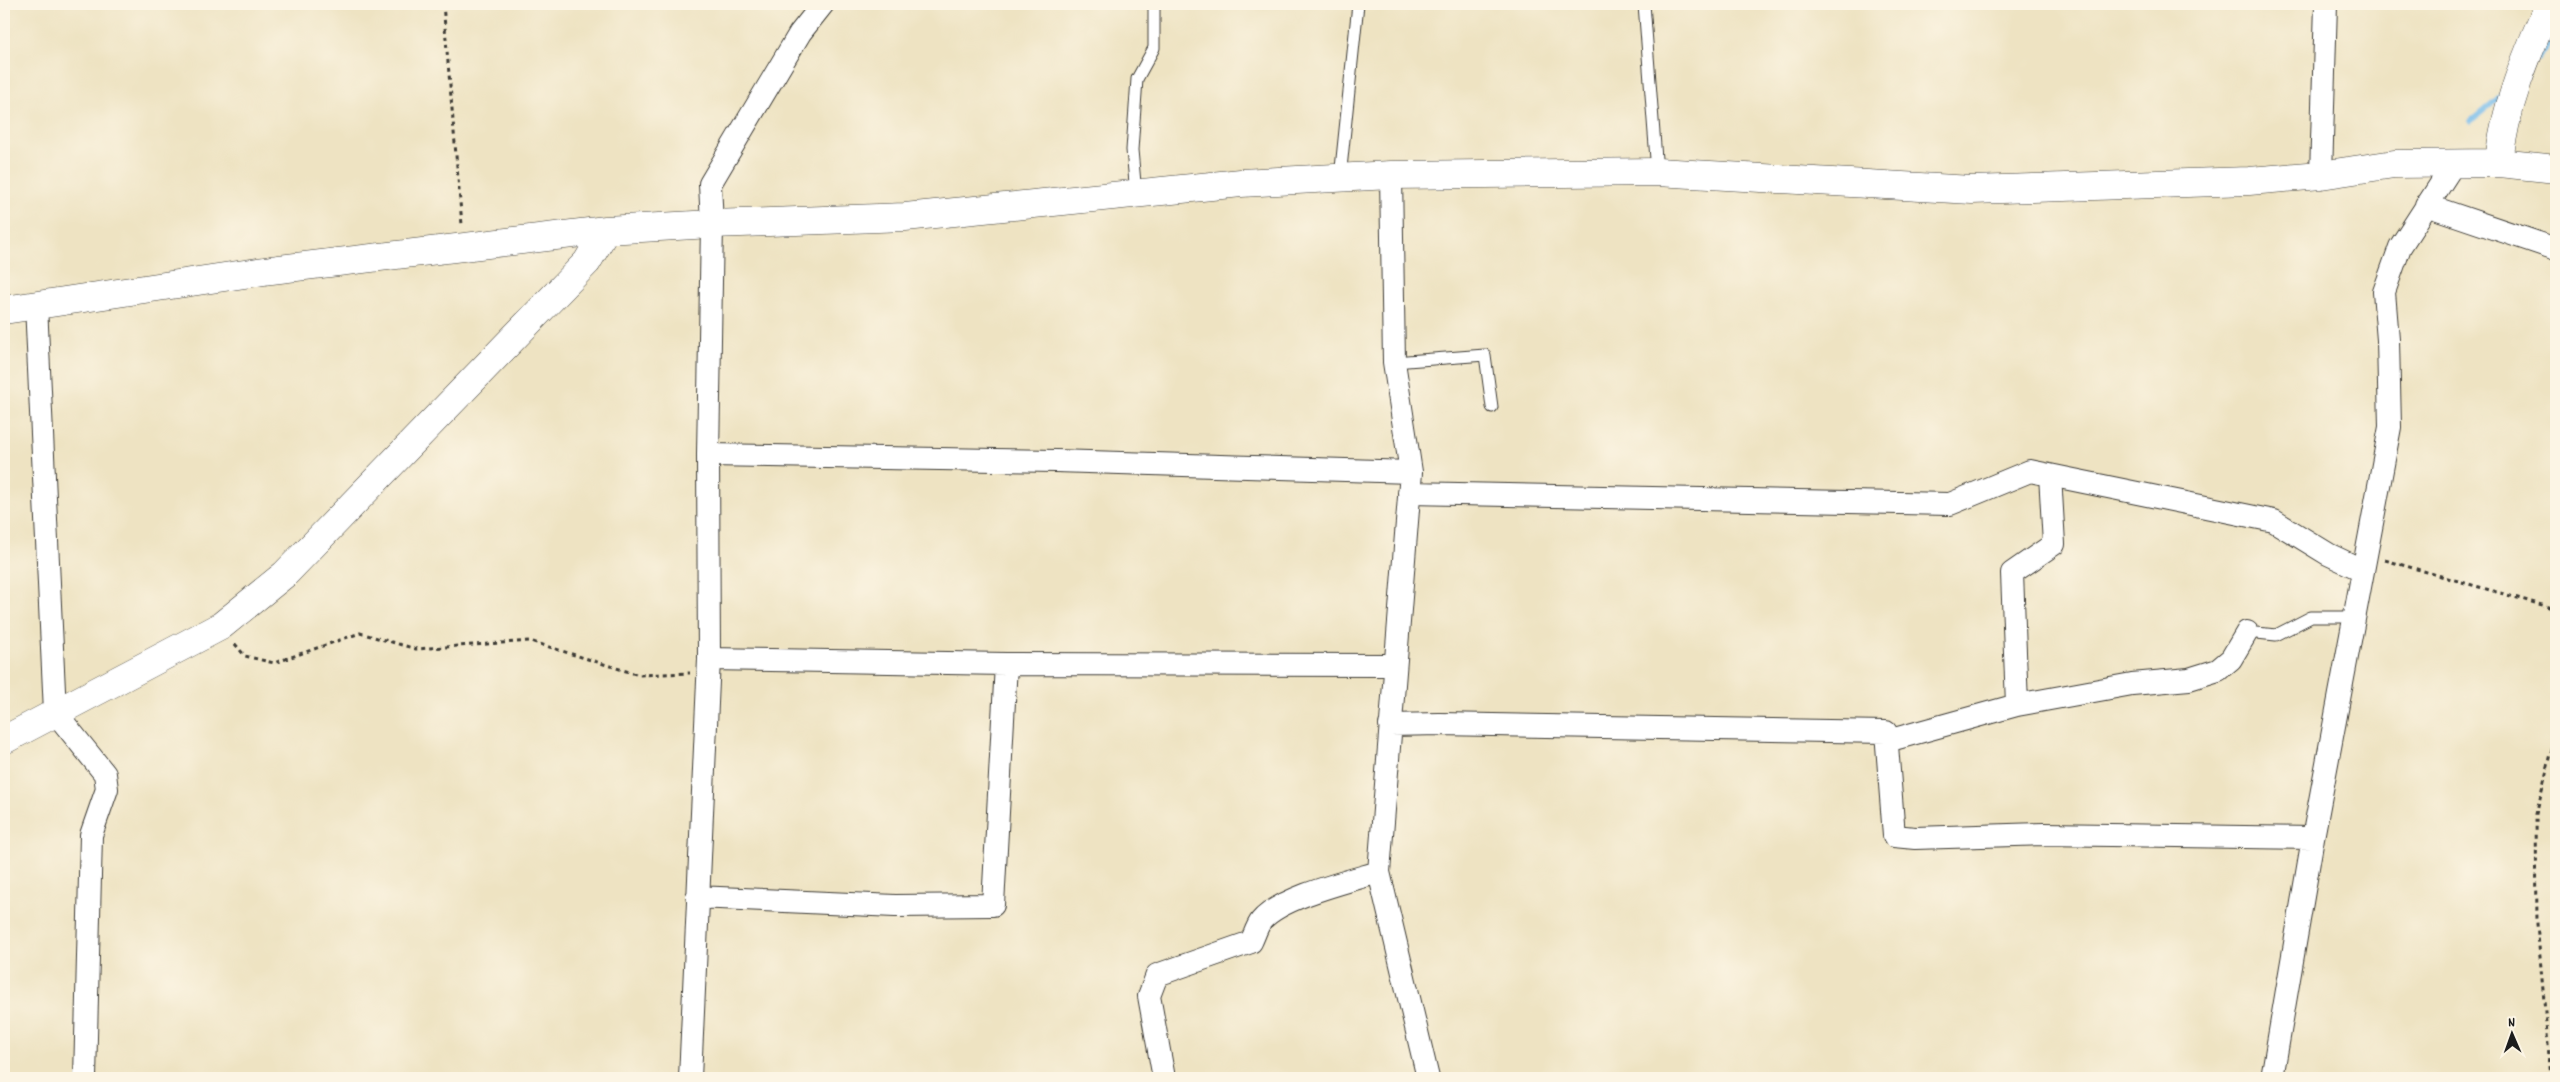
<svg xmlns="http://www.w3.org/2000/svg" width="2560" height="1082" font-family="Dekko,sans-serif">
<rect width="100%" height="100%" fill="#fcf5e5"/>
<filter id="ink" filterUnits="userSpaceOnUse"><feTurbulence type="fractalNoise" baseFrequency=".02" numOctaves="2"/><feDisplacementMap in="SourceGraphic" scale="10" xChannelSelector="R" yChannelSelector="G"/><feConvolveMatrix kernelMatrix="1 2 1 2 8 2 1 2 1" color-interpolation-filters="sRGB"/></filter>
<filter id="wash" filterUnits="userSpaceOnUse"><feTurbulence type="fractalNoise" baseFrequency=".0096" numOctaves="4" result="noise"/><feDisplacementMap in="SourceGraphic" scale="20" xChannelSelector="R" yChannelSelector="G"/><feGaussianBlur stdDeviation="1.12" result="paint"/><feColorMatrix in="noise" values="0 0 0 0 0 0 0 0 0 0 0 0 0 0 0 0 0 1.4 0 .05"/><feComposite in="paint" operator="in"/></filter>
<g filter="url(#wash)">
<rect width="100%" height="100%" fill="#eee3c2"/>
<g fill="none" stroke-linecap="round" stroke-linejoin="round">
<path stroke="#74bcec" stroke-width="5.5" d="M2538,58l18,-22
M2471,121l31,-26"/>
</g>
</g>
<g filter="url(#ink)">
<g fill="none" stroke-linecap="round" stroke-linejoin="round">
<g stroke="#3c3a35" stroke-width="13">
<path id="lane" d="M1644,4l13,168
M1340,178l18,-174
M1136,194l-4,-44 5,-71 17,-31v-44
M1394,362l91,-7 7,52
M2247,632l29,3 35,-18h43"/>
</g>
<g stroke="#3c3a35" stroke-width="24">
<path id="street" d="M1391,175l3,187 17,110
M2321,175l5,-171
M2426,205l130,44
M36,305l19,407 50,62 2,15 -16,46 -6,243
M708,455l348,6 355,11 -32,400 49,206
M1409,493l541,11 80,-33 244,50 54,33 34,16
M709,659l297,5 389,1
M2017,705l-5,-132 42,-29 -4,-69
M1390,725l50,-1 446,8 8,104 21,2 129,-4 269,4
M1887,741l130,-36 115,-21 57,-5 29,-9 13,-11 16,-27
M697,897l198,9 98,-1 13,-241
M690,1078l19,-419 -1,-204 4,-231 -2,-40 90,-151 23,-29
M1164,1078l-15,-82 8,-21 94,-33c3,-6 6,-16 10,-21 20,-24 88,-40 118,-49
M2272,1078l41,-240 77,-411 -2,-87 -4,-48 16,-45 55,-85"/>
</g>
<g stroke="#3c3a35" stroke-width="29">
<path id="secondary" d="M2499,163c5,-55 28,-109 50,-159
M4,310l267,-40 335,-40 106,-6 193,-7 336,-34 150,-8 266,-3 315,18 277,-9 72,-6 73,-11 105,-1 57,6
M4,740l217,-114 64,-52 302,-312 19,-32"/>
</g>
<path stroke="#3c3a35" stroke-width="3" stroke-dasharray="4 4" stroke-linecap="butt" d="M443,4l19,221
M2385,560l171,49
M235,644l10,12 29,7 86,-30 56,16 114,-8 109,34 51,-2
M2551,1078l-14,-154 -1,-110 20,-80"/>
<use href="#lane" stroke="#fff" stroke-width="11"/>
<use href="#street" stroke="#fff" stroke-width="22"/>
<use href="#secondary" stroke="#fff" stroke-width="28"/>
</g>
</g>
<rect width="2560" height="1082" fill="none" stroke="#fcf5e5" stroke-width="20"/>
<g transform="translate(2512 1034) rotate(358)" stroke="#fcf5e5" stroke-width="4" paint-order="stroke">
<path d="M0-4L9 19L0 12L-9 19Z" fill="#1c1c1c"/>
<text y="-8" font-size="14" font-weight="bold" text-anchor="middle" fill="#1c1c1c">N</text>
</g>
</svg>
